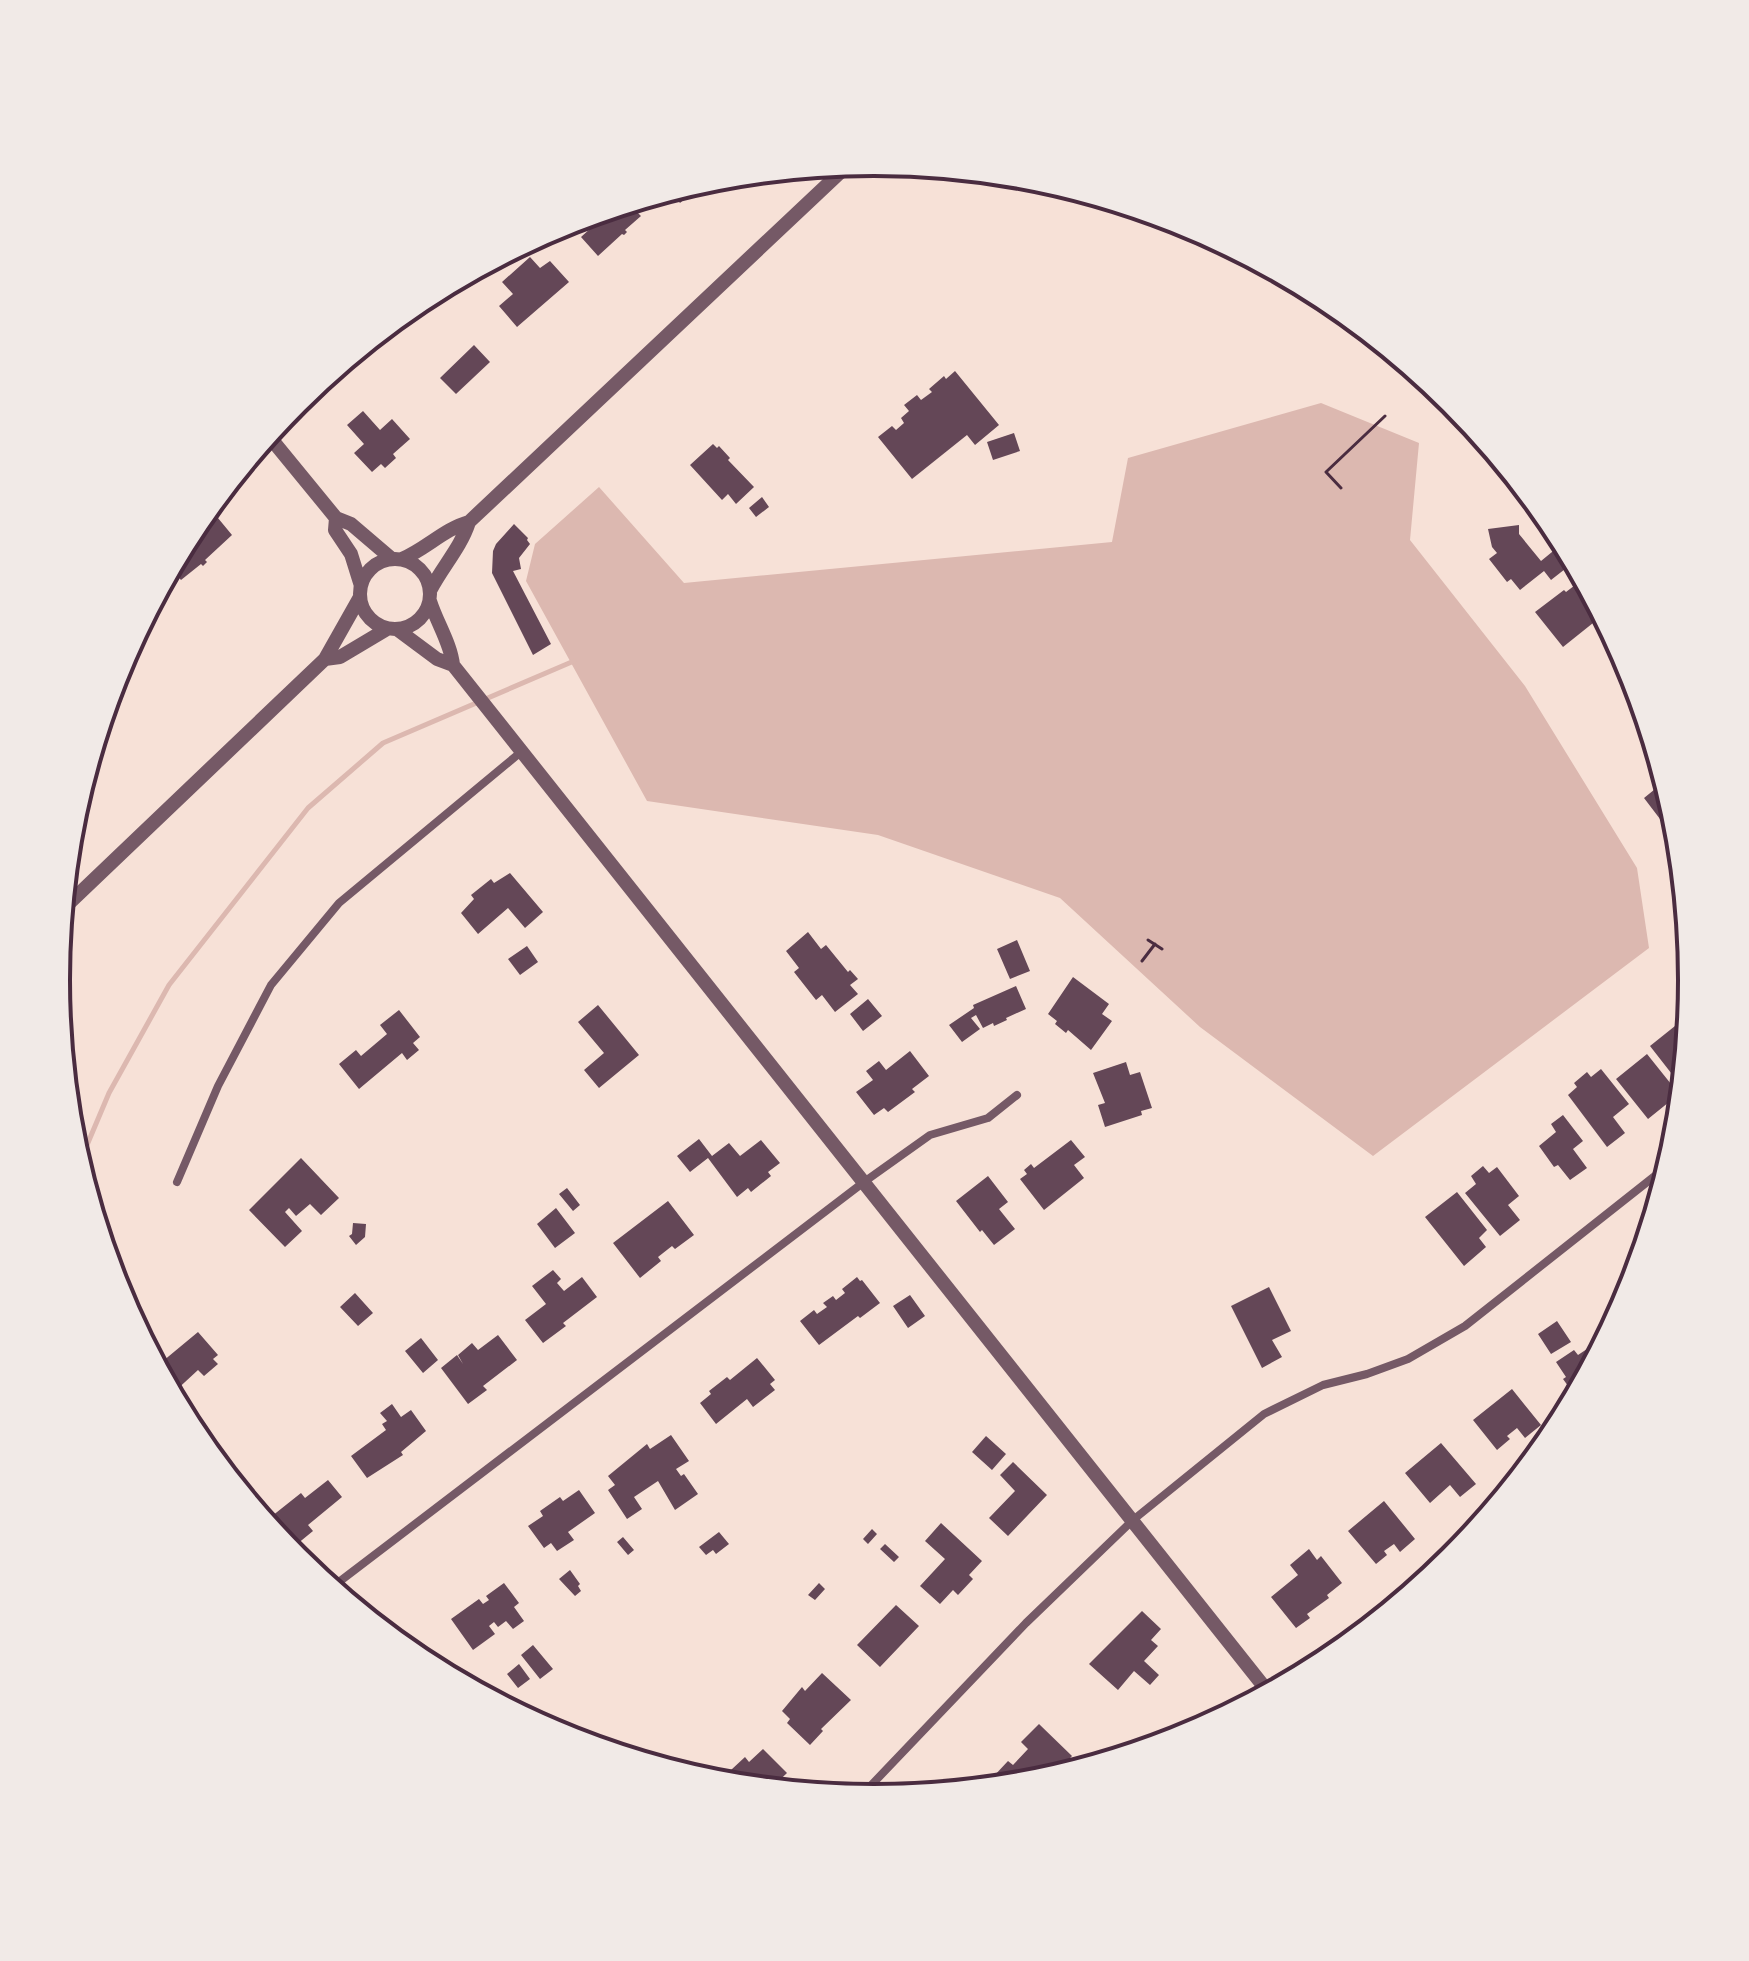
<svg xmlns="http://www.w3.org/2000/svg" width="1749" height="1961" font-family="Barlow,sans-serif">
<rect width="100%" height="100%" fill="#f7e1d7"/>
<path fill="#dcb8b0" d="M1321,403l98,40 -9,97 115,146 112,182 12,80 -276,208 -173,-129 -140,-129 -182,-63 -231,-34 -121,-220 9,-37 64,-57 85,96 428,-41 16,-84z"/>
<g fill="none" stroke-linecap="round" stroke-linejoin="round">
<path stroke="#dcb8b0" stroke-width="5" d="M79,1164l30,-71 60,-108 139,-177 75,-65 191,-82"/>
</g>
<path fill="#644757" d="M706,180l-26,23 -10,-12z
M629,204l12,12 -16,14 2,2 -3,3 -2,-1 -24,22 -17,-19 31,-28z
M530,257l10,11 10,-7 19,21 -52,45 -18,-21 14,-12 -11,-12z
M474,345l16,17 -34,32 -16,-16z
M955,371l44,54 -24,20 -8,-10 -55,44 -34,-42 14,-11 4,4 8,-7 -3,-5 8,-7 -5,-6 13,-10 4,5 11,-8 -3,-3 15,-13 2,3z
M331,373l4,5 -17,15 -4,-6z
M363,411l17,19 12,-11 18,20 -17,15 3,4 -11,10 -4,-4 -9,8 -18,-19 10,-9 -17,-19z
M1014,433l6,18 -27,9 -6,-18z
M713,444l4,4 2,-2 11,12 -2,2 26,27 -18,17 -8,-10 -6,6 -32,-35z
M762,497l7,10 -13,10 -7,-9z
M213,512l19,23 -27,25 2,2 -4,4 -2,-2 -20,16 -10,-11 20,-38z
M514,524l14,14 -1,2 3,4 -11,14 2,11 -8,2 38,73 -18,11 -41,-82 1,-22 3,-7z
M1519,525v9l22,27 22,-18 11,19 -23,18 -7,-9 -24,19 -9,-11 -4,3 -18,-23 8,-6 -5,-6 -4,-18z
M1583,579l10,18 -2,2 12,16 -40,32 -28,-35 29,-22 2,2z
M1665,781l11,35 -7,5 -5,-6 -4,4 -16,-21z
M510,873l33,39 -18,16 -17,-20 -30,26 -17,-21 13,-14 -3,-4 20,-16 3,4z
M808,932l13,17 5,-4 22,27 2,-2 8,9 -8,6 8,9 -23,18 -13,-17 -6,5 -22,-28 5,-4 -13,-17z
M1017,940l13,31 -20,8 -13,-30z
M527,946l11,16 -18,13 -12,-16z
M1073,977l36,27 -7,10 10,7 -21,29 -23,-20 -2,3 -11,-9 2,-3 -9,-7z
M1016,986l10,23 -20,9 1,2 -13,6 -1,-3 -10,5 -7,-13 -5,3 9,11 -18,13 -13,-17 25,-17 -1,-3z
M868,999l14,17 -19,15 -13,-17z
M598,1005l41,50 -40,33 -15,-18 20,-17 -26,-31z
M399,1010l21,27 -7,6 6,7 -12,10 -5,-7 -43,36 -20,-25 17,-14 5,6 26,-22 -7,-9z
M1685,1018l4,5 -7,64 -32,-41z
M910,1051l19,25 -17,13 3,3 -27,20 -4,-4 -10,7 -18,-23 17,-12 -7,-9 13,-10 7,9z
M1647,1054l32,40 -31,25 -32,-40z
M1126,1062l4,13 10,-3 12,36 -11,3 1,4 -37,12 -7,-22 7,-2 -12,-30z
M1601,1069l28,35 -16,13 12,16 -18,14 -39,-52 9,-8 -3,-4 13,-11 4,5z
M1563,1115l20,26 -10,8 14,19 -17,12 -12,-15 -4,2 -15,-21 17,-14 -5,-8z
M699,1139l13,17 17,-13 11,13 21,-16 19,23 -12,9 3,4 -20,16 -3,-4 -11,9 -29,-39 -18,14 -13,-16z
M1071,1140l14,17 -11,8 10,13 -40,32 -24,-31 7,-5 -3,-4 7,-6 3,4z
M301,1158l38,40 -18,17 -11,-11 -14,12 -7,-8 -4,4 17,19 -17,16 -36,-37z
M1483,1166l6,7 8,-6 22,29 -11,9 12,15 -20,16 -35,-43 11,-9 -5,-8z
M988,1176l20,26 -9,7 16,20 -21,16 -12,-15 -2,2 -24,-31z
M567,1188l13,17 -7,6 -14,-17z
M1457,1192l30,38 -8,8 7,9 -22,19 -39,-49z
M668,1201l26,34 -19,14 -3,-3 -14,11 3,4 -21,17 -27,-35z
M556,1208l19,25 -20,15 -18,-24z
M353,1223l13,1 -1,13 -9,8 -7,-9 3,-2z
M553,1270l8,9 -4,4 7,8 18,-14 15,20 -34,26 3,3 -23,17 -18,-23 21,-16 -14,-18z
M857,1277l3,4 2,-1 18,23 -20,15 -2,-2 -39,29 -19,-24 14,-11 3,4 10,-7 -4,-4 10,-7 3,4 9,-7 -3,-4z
M1269,1287l22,44 -19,9 10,17 -20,11 -31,-62z
M355,1293l18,20 -15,13 -18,-19z
M910,1295l15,21 -17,12 -15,-22z
M1557,1321l14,21 -20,12 -13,-20z
M198,1332l20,23 -5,4 5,5 -14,12 -6,-6 -26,24 -15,-28z
M498,1335l19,25 -34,26 4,4 -19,14 -27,-36 16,-13 6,9 -5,-9 14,-12 6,7z
M1605,1337l2,2 -31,58 -13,-18 3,-2 -10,-15 18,-12 4,5z
M421,1338l17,22 -15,13 -18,-22z
M757,1358l18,22 -5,4 5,6 -22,17 -6,-8 -31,25 -16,-21 11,-9 -2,-3 18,-14 3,3z
M1512,1389l29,36 -16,13 -8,-10 -10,8 3,3 -13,11 -24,-30z
M392,1404l9,13 10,-7 15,21 -25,21 2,3 -36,23 -16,-22 35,-26 -4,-6 5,-3 -7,-8z
M203,1434l6,10 -6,3 -7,-9z
M671,1435l18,26 -13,8 5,7 3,-2 14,20 -23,16 -17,-29 -24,16 8,12 -15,10 -19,-29 7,-5 -7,-9 39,-32 3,5z
M986,1436l20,18 -14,16 -20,-18z
M1441,1443l35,41 -16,13 -10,-12 -20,18 -25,-30z
M1013,1462l34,33 -39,41 -19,-18 26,-27 -15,-16z
M328,1480l14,17 -34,28 5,6 -22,18 -24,-29 34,-27 4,5z
M579,1490l16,23 -27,19 6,8 -17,11 -6,-8 -7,5 -16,-22 15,-10 -3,-5 20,-14 3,4z
M1384,1501l31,38 -15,13 -6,-8 -10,7 3,4 -11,9 -28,-33z
M941,1523l41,38 -13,14 4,4 -15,16 -5,-5 -13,14 -20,-18 25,-27 -20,-18z
M872,1529l5,5 -9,10 -5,-5z
M719,1532l10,12 -13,10 -3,-4 -7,5 -7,-8z
M623,1537l11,13 -6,5 -11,-13z
M885,1544l14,13 -5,5 -14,-13z
M1309,1549l8,11 4,-4 21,27 -15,12 2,3 -22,16 3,4 -14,10 -25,-31 27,-22 -8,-10z
M570,1570l10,14 -2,2 3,5 -6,5 -16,-17z
M504,1583l15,20 -5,4 10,14 -11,8 -7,-8 -8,6 -4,-5 -5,4 6,8 -22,16 -22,-31 28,-20 4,5 6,-4 -3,-4z
M819,1583l6,6 -10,11 -7,-5z
M896,1605l23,21 -39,41 -23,-22z
M1142,1611l19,18 -10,11 7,6 -14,15 15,14 -9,10 -16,-14 -16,19 -29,-26z
M413,1639l18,24 -3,2 -26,-18z
M533,1645l20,24 -13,10 -19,-24z
M519,1664l11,15 -12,9 -11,-14z
M822,1673l29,27 -30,29 2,2 -13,14 -23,-22 3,-4 -8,-8 20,-24 3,4z
M1039,1724l33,32 -17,18 -5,-5 -14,14 -34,3 -9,-9 15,-16 5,4 15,-16 -7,-7z
M763,1749l24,24 -17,16 -53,-6 28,-26 4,5z"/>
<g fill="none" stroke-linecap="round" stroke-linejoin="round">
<path stroke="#4a2c40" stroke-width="3" d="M1341,488l-15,-16 59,-56
M1148,940l14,9
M1142,961l13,-17"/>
<path stroke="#755966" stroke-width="8" d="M177,1182l41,-96 53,-101 68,-82 182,-151
M331,1588l533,-406 66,-47 58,-17 29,-23
M1317,1668l26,-22 6,-1
M859,1798l167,-175 107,-103 131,-106 59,-29 44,-11 41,-15 57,-33 205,-162"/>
<path stroke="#755966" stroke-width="14" d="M268,435l68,83 15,6 41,35
M336,518l-1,12 16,24 10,32
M360 594a35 35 0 1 1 70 0a35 35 0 1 1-70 0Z
M402,559c24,-10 42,-30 67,-37l379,-357
M431,589c12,-23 30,-42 38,-67
M430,601c7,22 21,43 23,64
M398,630l39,29 16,6 816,1028
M325,659l15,-2 47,-28
M63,909l262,-250 35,-62"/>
</g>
<path d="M0 0H1749V1961H0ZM70 980a804 804 0 1 1 1608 0a804 804 0 1 1-1608 0Z" fill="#f1eae7" fill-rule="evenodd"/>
<path fill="none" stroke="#4a2c40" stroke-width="4" d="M70 980a804 804 0 1 1 1608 0a804 804 0 1 1-1608 0Z"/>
</svg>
